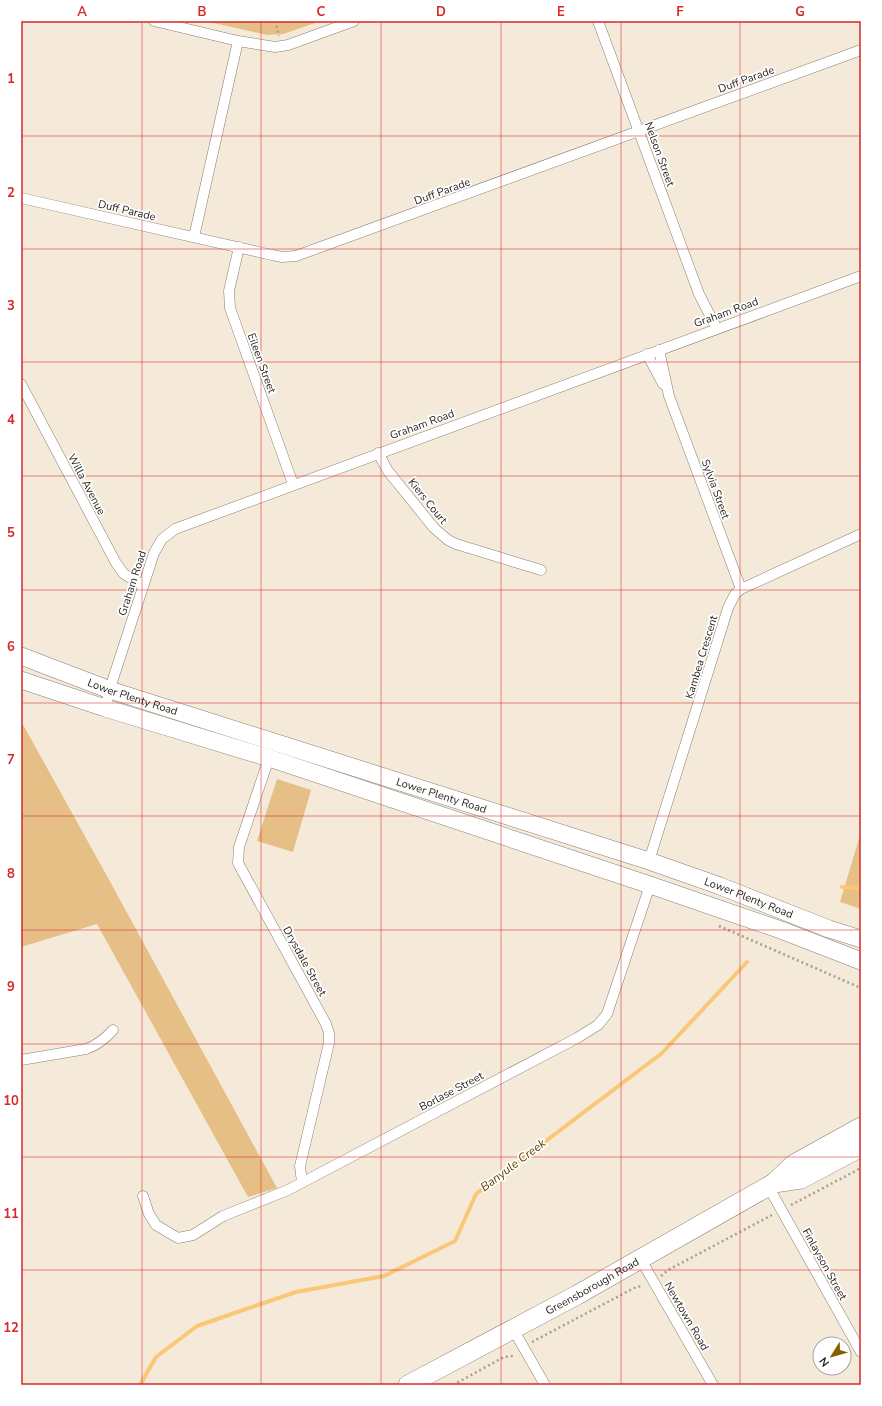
<svg xmlns="http://www.w3.org/2000/svg" width="882" height="1406" font-family="'Nunito Sans',sans-serif">
<rect width="100%" height="100%" fill="#f5ead9"/>
<path fill="#e5bf86" d="M205,21h116l-38,13 -16,1z
M21,721l86,155 170,312 -29,9 -151,-273 -76,23z
M277,779l34,11 -18,62 -36,-11z
M861,832v77l-21,-7z"/>
<g fill="none" stroke-linecap="round" stroke-linejoin="round">
<path stroke="#fac777" stroke-width="4" d="M842,887l15,1 4,-3
M140,1385l16,-28 41,-31 99,-34 88,-16 71,-35 21,-47 186,-141 85,-91"/>
<g stroke="#897f70" stroke-width="11">
<path id="street" d="M154,21l84,20 37,6 13,-2 66,-24
M598,21l101,273 18,35
M21,198l251,57 10,2 14,-1 565,-206
M194,237l44,-196
M239,247l-10,44 1,17 63,176
M659,350l10,46 72,193
M647,354l16,30
M21,384l95,179 8,11 19,11
M378,453l10,18 46,57 14,12 8,4 85,26
M105,708l8,-29 41,-126 8,-14 13,-10 686,-253
M269,758l-30,89 -1,16 88,161 3,9v10l-29,123 2,16
M649,861l79,-253 7,-14 6,-5 120,-55
M21,1060l65,-11c12,-4 19,-10 27,-19
M768,1186l93,166
M143,1196l6,18 7,11 22,13 15,-3 30,-19 65,-26 289,-152 21,-13 9,-11 43,-129
M640,1258l73,127
M513,1329l32,56"/>
</g>
<g stroke="#897f70" stroke-width="18">
<g id="primary">
<path id="s1" d="M21,656l89,34 539,171 71,25 109,43 32,10"/>
<path d="M21,680l84,28 164,50 381,127 131,45 80,31"/>
</g>
</g>
<g stroke="#897f70" stroke-width="20">
<g id="highway">
<path d="M774,1183l27,-4 60,-32"/>
<path id="s2" d="M408,1385l169,-90 197,-112 20,-19 67,-37"/>
</g>
</g>
<path stroke="#a79f92" stroke-width="2.5" stroke-dasharray="2 3" stroke-linecap="butt" d="M275,21l4,15
M719,926l142,62
M791,1205l70,-37
M661,1276l7,-6 104,-55
M532,1342l104,-55 7,-1
M453,1385l51,-28 9,-1 2,-1"/>
<use href="#street" stroke="#fff" stroke-width="10"/>
<use href="#primary" stroke="#fff" stroke-width="17"/>
<use href="#highway" stroke="#fff" stroke-width="19"/>
</g>
<path fill="none" stroke="#d62828" stroke-width="1" stroke-opacity="0.55" d="M142,21v1364M261,21v1364M381,21v1364M501,21v1364M621,21v1364M740,21v1364M21,136h840M21,249h840M21,362h840M21,476h840M21,590h840M21,703h840M21,816h840M21,930h840M21,1044h840M21,1157h840M21,1270h840"/>
<g text-anchor="middle" stroke-width="3.5" stroke-linejoin="round" paint-order="stroke">
<g font-size="11" fill="#231f19" stroke="#fff">
<text transform="translate(746 79) rotate(-20)" y="4">Duff Parade</text>
<text transform="translate(660 154) rotate(70)" y="4">Nelson Street</text>
<text transform="translate(442 191) rotate(-20)" y="4">Duff Parade</text>
<text transform="translate(127 210) rotate(13)" y="4">Duff Parade</text>
<text transform="translate(726 312) rotate(-20)" y="4">Graham Road</text>
<text transform="translate(262 363) rotate(70)" y="4">Eileen Street</text>
<text transform="translate(422 424) rotate(-20)" y="4">Graham Road</text>
<text transform="translate(87 484) rotate(62)" y="4">Willa Avenue</text>
<text transform="translate(716 489) rotate(70)" y="4">Sylvia Street</text>
<text transform="translate(428 501) rotate(51)" y="4">Kiers Court</text>
<text transform="translate(132 583) rotate(-72)" y="4">Graham Road</text>
<text transform="translate(701 657) rotate(-73)" y="4">Kambea Crescent</text>
<text dy="4" stroke="none"><textPath href="#s1" startOffset="119">Lower Plenty Road</textPath></text>
<text dy="4" stroke="none"><textPath href="#s1" startOffset="443">Lower Plenty Road</textPath></text>
<text dy="4" stroke="none"><textPath href="#s1" startOffset="767">Lower Plenty Road</textPath></text>
<text transform="translate(305 961) rotate(61)" y="4">Drysdale Street</text>
<text transform="translate(451 1091) rotate(-28)" y="4">Borlase Street</text>
<text transform="translate(825 1264) rotate(61)" y="4">Finlayson Street</text>
<text dy="4" stroke="none"><textPath href="#s2" startOffset="209">Greensborough Road</textPath></text>
<text transform="translate(687 1316) rotate(60)" y="4">Newtown Road</text>
</g>
<g font-size="12" font-style="italic" fill="#634300" stroke="#fff">
<text transform="translate(513 1165) rotate(-37)" y="4">Banyule Creek</text>
</g>
</g>
<rect width="882" height="1406" fill="none" stroke="#ffffff" stroke-width="44"/>
<g transform="translate(832 1356) rotate(233)"><circle r="19" fill="#ffffff" stroke="#a7a5a3"/>
<path d="M0-3L7 15L0 10L-7 15Z" fill="#895e00"/>
<text y="-6" font-size="11" font-weight="bold" text-anchor="middle" fill="#231f19">N</text>
</g>
<rect x="22" y="22" width="838" height="1362" fill="none" stroke="#d62828" stroke-width="1.5"/>
<g font-size="13" text-anchor="middle" font-weight="bold" fill="#d62828">
<text x="82" y="16">A</text>
<text x="202" y="16">B</text>
<text x="321" y="16">C</text>
<text x="441" y="16">D</text>
<text x="561" y="16">E</text>
<text x="680" y="16">F</text>
<text x="800" y="16">G</text>
<text x="11" y="83">1</text>
<text x="11" y="197">2</text>
<text x="11" y="310">3</text>
<text x="11" y="424">4</text>
<text x="11" y="537">5</text>
<text x="11" y="651">6</text>
<text x="11" y="764">7</text>
<text x="11" y="878">8</text>
<text x="11" y="991">9</text>
<text x="11" y="1105">10</text>
<text x="11" y="1218">11</text>
<text x="11" y="1332">12</text>
</g>
</svg>
